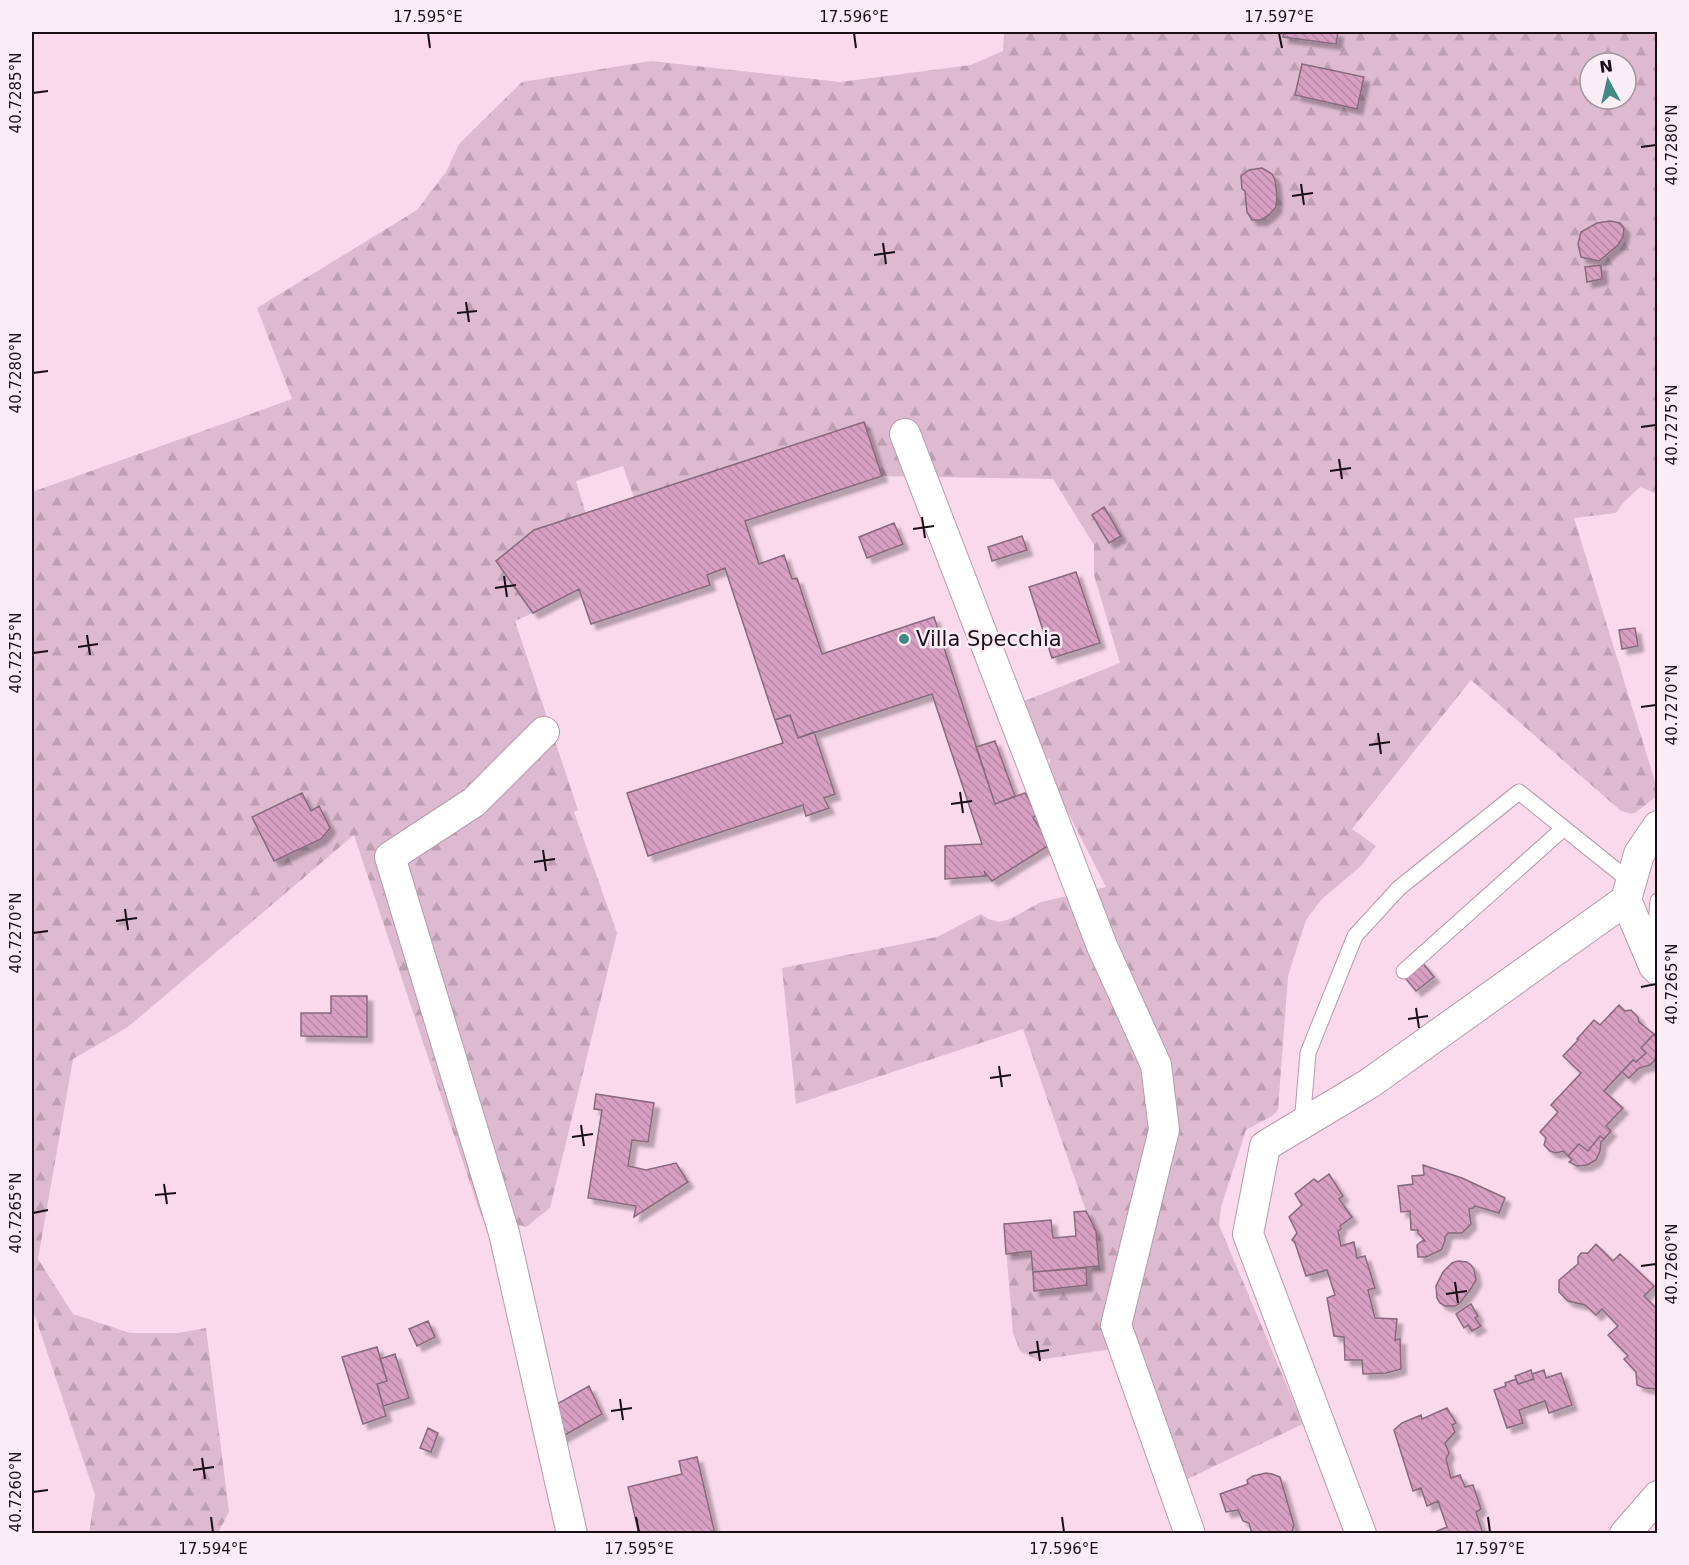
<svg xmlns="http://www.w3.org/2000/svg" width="1689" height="1565" font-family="'DejaVu Sans',sans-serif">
<defs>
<pattern id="forest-firs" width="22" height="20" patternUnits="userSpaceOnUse" patternTransform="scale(1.5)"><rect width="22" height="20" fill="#debad0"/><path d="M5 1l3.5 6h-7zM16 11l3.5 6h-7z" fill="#be9fb2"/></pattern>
<pattern id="building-back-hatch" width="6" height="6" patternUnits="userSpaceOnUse" patternTransform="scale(1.5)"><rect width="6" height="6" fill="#d79fc2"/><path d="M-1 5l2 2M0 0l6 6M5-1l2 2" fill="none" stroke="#b888a6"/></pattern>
<filter id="shadow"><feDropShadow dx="5.5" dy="5.5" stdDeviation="1.5" flood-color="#0004"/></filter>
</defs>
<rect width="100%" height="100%" fill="#fbd9ed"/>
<path fill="url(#forest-firs)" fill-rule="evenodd" d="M1004,32h653v462l-17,-7 -17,16 -7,10 -42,5 83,270v8l-22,17 -4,1 -10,-3 -150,-131 -119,149 24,17 -15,20 -39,33 -16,21 -18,56 -10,134 -6,6 -26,14 -25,77 -2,18 84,199 -122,58 -49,-136 -94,14 -18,-9 -7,-18 -9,-109 47,-4 2,18 23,-2 -2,-24 12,-1 -63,-182 -227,75 -14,-136 155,-31 44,-23 7,5 11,3 11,-3 31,-17 65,-15 -60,-118 5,-9 -23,-5 -21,-47 113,-45 -26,-88v-30l-41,-66 -171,-3 -18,-54 -230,76 -11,-32 -47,15 10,33 -90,47 37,52 -18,8 63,189 -4,2 43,121 -67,275 -24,19 -45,-11 -127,-381 -226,192 -55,32 -35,200 35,55 57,19h48l28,-5 23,184 -11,21h-129l6,-38 -60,-179 -3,-3v-821l260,-93 -35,-91 160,-98 29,-38 13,-28 63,-62 129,-21 189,21 131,-17 32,-14zM1590,63h36v36h-36z"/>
<path fill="url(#building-back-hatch)" stroke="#876a7c" stroke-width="1.5" filter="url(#shadow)" d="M1284,32h54l-2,12 -53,-7z
M1302,64l62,13 -7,32 -62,-14z
M1262,168l10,6 3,6 2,16 -1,11 -7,8 -8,5h-9l-5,-8 -2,-21 -3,-2 -1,-13 8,-6z
M1610,221l10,2 4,5 -1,9 -5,8 -19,16 -18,-4 -3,-13 3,-12 16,-9z
M1601,265l1,14 -15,3 -2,-15z
M864,422l18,54 -137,45 14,43 25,-9 8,24 5,-1 25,76 112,-37 61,187 30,-11 12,20 -4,5 18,26 -59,37 -8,-10 2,5 -41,3v-33l37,-2 -50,-150 -134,44 -8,-23 -15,5 -50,-152 -18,7 3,10 -119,39 -12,-35 -46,24 -37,-52 38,-31z
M1104,507l17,29 -12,7 -17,-28z
M894,523l9,21 -36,14 -8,-21z
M1022,536l5,14 -35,11 -4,-14z
M1076,572l24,71 -48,15 -23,-71z
M1635,628l3,18 -16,3 -3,-19z
M790,715l8,23 16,-6 21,62 -11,4 5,10 -23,8 -3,-11 -155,51 -21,-63 156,-50 -8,-23z
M995,741l20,55 -20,8 -19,-57z
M302,793l9,18 8,-5 11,22 -9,11 -47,22 -22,-44z
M1421,961l13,16 -18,14 -13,-16z
M331,996h36v41l-66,-1v-23h30z
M1619,1005l6,6 6,-1 7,7 1,5 15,12 -13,14 5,5 -10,9 -3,-2 -29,31 19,17 -17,18 5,5 -7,8 -4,-3 -12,15 -9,-7 -11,12 -5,-5 -7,2 -6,-2 -6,-6 2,-7 -6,-6 18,-20 -7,-7 30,-32 -18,-17 15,-16 -1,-1 17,-19 6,5z
M1654,1034l4,8 -3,18 -5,5 -11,3 -10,10 -7,-6 11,-12 3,2 10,-9 -5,-5z
M596,1094l58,9 -6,39 -16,-2 -4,26 18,4 30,-7 12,19 -54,35 2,-11 -48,-8 14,-88 -8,-1z
M1600,1136l4,3 -3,3 -1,9 -4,9 -9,5 -10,1 -8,-4 3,-2 -4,-4 11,-12 9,7z
M1423,1165l39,13 43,20 -6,15 -24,-7 -2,2 -4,1 2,15 -9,9h-14l-3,4v4l-4,9 -15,7h-8l-1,-12 5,-4h3l-7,-8v-3h-7l-1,-19 -9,1 -3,-26 15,-2 -1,-8 12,-1z
M1329,1174l14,22 -4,3 13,18 -12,9 1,3 -3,2 3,15 13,-4 3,16 8,-2 10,32 -7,2 7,28 22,1 -2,21 5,-1 1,30 -15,4 -23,1 -1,-14h-17l-1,-23 -10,-1 -7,-38 8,-3 -8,-25 -21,6 -11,-33 -3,-3 5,-7 -8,-16 13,-12 -7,-11 19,-15 4,3z
M1086,1211l10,20 3,35 -66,6 -2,-21 -25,3 -2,-30 47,-4 2,18 23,-2 -2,-24z
M1596,1244l17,17 7,-7 34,32 -10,10 14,14v79l-13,-1 -8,-3 -1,-13 -12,-13 4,-3 -20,-21 10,-9 -16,-17 -6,6 -11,-10 -17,-4 -9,-9v-12l19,-16v-7l3,-4h7z
M1458,1261l9,1 4,3 3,4 2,11 -6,10 -11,14 -4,2h-10l-5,-3 -3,-5 -1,-12 7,-14 9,-9z
M1086,1268l1,17 -53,6 -1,-19z
M1471,1304l7,12 -3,2 6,8 -9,5 -4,-6 -4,3 -8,-14z
M428,1321l7,16 -18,9 -8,-17z
M377,1347l10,34 -10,3 9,32 -23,8 -21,-67z
M395,1354l14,44 -26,8 -6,-22 10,-3 -7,-22z
M1531,1370l3,9 -16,5 -3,-8z
M1544,1370l2,8 15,-5 11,32 -23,8 -4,-12 -26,9 4,13 -16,5 -13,-38 12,-4 -1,-3 11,-4 2,5 16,-5 -2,-5z
M589,1386l13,28 -46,26 -8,-31z
M1447,1408l9,15 -4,2 3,7 -10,11 4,10 -3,6 5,19 9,-3 5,12 8,-2 8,24 -5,3 7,22h-53l17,-7 -9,-26 -11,5 -6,-18 -8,3 -19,-61 8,-7 19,-8 1,4z
M428,1428l10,5 -7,19 -11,-4z
M697,1457l18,77h-76l-11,-47 54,-13 -3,-13z
M1266,1473l6,1 8,3 14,48 -3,9h-39l-3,-11 -6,-2 -5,-11 -12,2 -6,-18 28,-10 -1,-4 6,-4z"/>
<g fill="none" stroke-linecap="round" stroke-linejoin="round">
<g stroke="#b899ac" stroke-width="17">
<path id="lane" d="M1654,951l4,-50
M1404,971l160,-143
M1302,1124l6,-71 47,-117 44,-48 120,-96 112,90"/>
</g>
<g stroke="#b899ac" stroke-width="32">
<path id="street" d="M905,434l197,512 54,119 8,65 -48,195 74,209
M544,732l-70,70 -84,55 114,376 68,301
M1626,900l28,66 4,4
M1361,1534l-113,-300 17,-88 105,-63 256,-183 13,-46 19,-28
M1625,1534l33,-38"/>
</g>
<use href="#lane" stroke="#fff" stroke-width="15"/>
<use href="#street" stroke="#fff" stroke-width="30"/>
</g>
<path fill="none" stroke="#1a0f16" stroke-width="2" d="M428,33l2,15M854,33l2,15M1279,33l3,15M33,93l15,-2M1641,147l15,-2M1301,184l3,21M1292,196l21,-3M883,243l3,21M874,255l21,-3M466,302l3,20M457,313l20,-2M33,373l15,-2M1641,427l15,-2M1339,459l3,20M1330,471l21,-3M922,517l3,21M913,529l21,-3M504,576l3,21M495,588l21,-3M87,635l3,20M78,647l20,-3M33,653l15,-2M1641,707l15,-2M1378,733l3,21M1369,745l21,-3M960,792l3,21M951,804l21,-3M543,850l3,21M534,862l21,-3M125,909l3,21M116,921l21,-3M33,933l15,-2M1641,987l15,-3M1416,1008l3,20M1408,1019l20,-3M999,1066l3,21M990,1078l21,-3M581,1125l3,21M572,1137l21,-3M164,1184l3,20M155,1195l21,-2M33,1213l15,-3M1641,1266l15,-2M1455,1282l3,21M1446,1294l21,-3M1037,1341l3,20M1029,1353l20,-3M620,1399l3,21M611,1411l21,-3M202,1458l3,21M193,1470l21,-3M33,1492l15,-2M211,1517l2,15M636,1517l3,15M1062,1517l2,15M1488,1517l2,15"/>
<circle fill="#418985" stroke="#fbedf5" stroke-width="2" cx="904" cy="639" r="6"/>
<g text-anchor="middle" stroke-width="5" stroke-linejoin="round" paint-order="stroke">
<g font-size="21" fill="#1a0f16" stroke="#fbedf5" text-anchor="start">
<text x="916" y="646">Villa Specchia</text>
</g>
</g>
<rect width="1689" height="1565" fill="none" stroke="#fbedf5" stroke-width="66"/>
<g transform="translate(1608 81) rotate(352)"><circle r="28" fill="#fbedf5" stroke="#a1949c" stroke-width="1.5"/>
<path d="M0-4.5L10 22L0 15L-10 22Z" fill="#418985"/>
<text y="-9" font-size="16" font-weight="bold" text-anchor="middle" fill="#1a0f16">N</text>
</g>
<rect x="33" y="33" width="1623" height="1499" fill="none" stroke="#1a0f16" stroke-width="2"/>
<g font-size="15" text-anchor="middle" fill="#1a0f16">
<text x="428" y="22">17.595°E</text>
<text x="854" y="22">17.596°E</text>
<text x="1279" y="22">17.597°E</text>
<text transform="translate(16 93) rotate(-90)" y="5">40.7285°N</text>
<text transform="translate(1672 145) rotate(-90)" y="5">40.7280°N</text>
<text transform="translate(16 373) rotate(-90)" y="5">40.7280°N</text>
<text transform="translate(1672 425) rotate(-90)" y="5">40.7275°N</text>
<text transform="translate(16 653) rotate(-90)" y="5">40.7275°N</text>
<text transform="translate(1672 705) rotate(-90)" y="5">40.7270°N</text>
<text transform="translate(16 933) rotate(-90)" y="5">40.7270°N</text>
<text transform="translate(1672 984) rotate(-90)" y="5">40.7265°N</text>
<text transform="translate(16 1213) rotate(-90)" y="5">40.7265°N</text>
<text transform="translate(1672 1264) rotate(-90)" y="5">40.7260°N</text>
<text transform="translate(16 1492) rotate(-90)" y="5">40.7260°N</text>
<text x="213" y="1554">17.594°E</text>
<text x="639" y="1554">17.595°E</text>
<text x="1064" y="1554">17.596°E</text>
<text x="1490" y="1554">17.597°E</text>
</g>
</svg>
